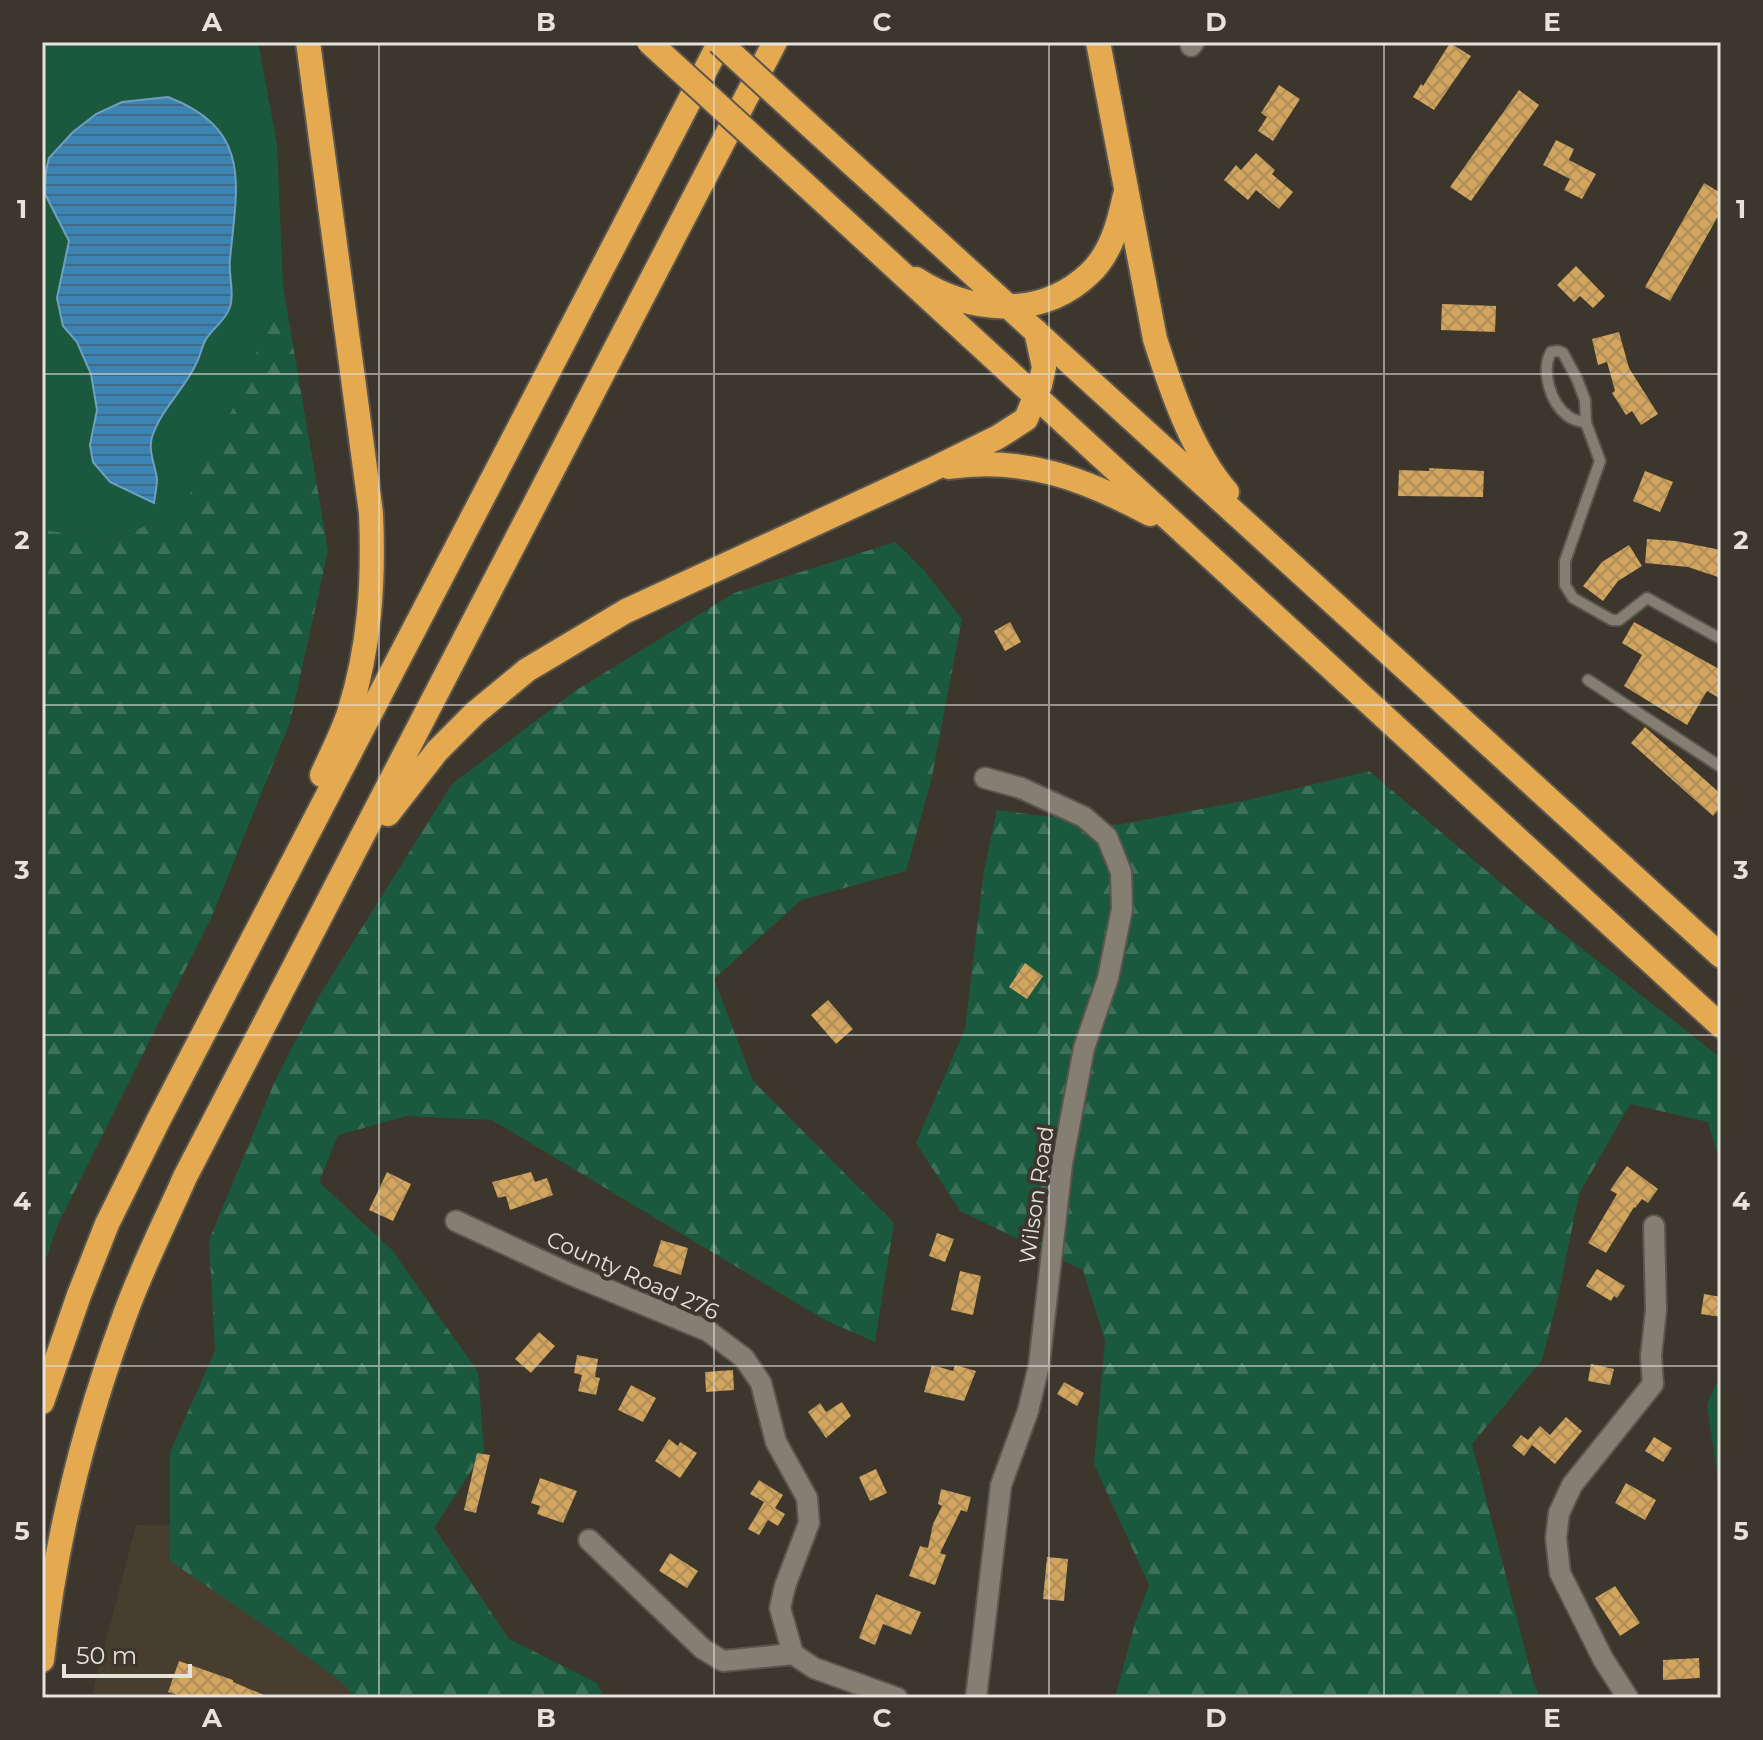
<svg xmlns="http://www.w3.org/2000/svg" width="1763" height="1740" font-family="Montserrat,sans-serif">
<defs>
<pattern id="forest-firs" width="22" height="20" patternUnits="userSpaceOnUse" patternTransform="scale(2)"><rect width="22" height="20" fill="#1a593e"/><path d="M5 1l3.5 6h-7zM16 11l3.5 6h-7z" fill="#3b7159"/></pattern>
<pattern id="water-rules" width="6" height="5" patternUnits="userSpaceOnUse" patternTransform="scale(2)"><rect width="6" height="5" fill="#3c84b4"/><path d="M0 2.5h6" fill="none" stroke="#406a86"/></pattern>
<pattern id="building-cross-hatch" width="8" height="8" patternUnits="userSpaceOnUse" patternTransform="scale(2)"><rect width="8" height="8" fill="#d2a55f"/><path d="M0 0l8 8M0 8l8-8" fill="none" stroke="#af8d58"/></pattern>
</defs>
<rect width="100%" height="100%" fill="#3c362d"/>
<path fill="#473e2f" d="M136,1525l298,2 115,171h-458z"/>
<path fill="#1a593e" d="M42,42h216l19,102 6,142 -42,108 -58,115 -66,30 -75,-9z"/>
<path fill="url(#forest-firs)" d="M283,286l45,265 -38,171 -78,194 -154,308 -16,46v-740l75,9 66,-31 57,-114z
M895,542l27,26 40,51 -31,162 -25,90 -105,29 -87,79 39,102 141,142 -19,119 -50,-22 -333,-200 -85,-4 -69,19 -19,47 73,68 86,122 6,79 -50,77 75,111 88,44 7,15h-250l-9,-13 -71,-53 -104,-71v-109l45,-101 -6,-111 66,-159 41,-80 136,-217 123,-93 159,-98z
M1369,771l160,136 192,151v108l-13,-44 -78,-18 -51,90 -21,103 -16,63 -70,84 61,237 7,17h-425l20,-75 14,-38 -55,-121 11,-123 -22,-71 -123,-59 -44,-68 49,-114 19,-159 13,-60 120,15 131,-25z
M1721,1374v126l-14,-96z"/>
<path fill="url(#water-rules)" stroke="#6fa0c0" stroke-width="2" d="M168,97c85,33 69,88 62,162 -2,16 5,33 0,48 -5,15 -19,22 -25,34 -4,8 -5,16 -9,23 -12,26 -35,45 -44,73 -4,14 3,28 5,42 0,7 -2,16 -3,24l-44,-21 -17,-20 -3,-17 7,-35 -6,-36 -14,-32 -14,-16 -6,-28 12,-57 -24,-47 1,-23 3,-13 24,-26 23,-18 26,-12z"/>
<path fill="url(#building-cross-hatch)" d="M1450,43l21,13 -37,54 -21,-13 8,-13 2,2z
M1279,85l21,14 -27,42 -15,-10 9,-14 -6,-4z
M1519,90l20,15 -68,96 -21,-14z
M1556,140l18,9 -5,11 27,14 -14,25 -18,-9 6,-11 -27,-14z
M1256,153l19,17 -3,4 21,18 -14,17 -23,-19 -8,10 -24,-20 12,-15 5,5z
M1704,183l17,10v18l-51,90 -25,-14z
M1576,266l29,30 -12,12 -13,-12 -6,6 -17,-17z
M1442,304l54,2 -1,26 -54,-2z
M1619,332l10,36 29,46 -17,11 -9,-14 -6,4 -14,-22 3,-2 -8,-29 -9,3 -6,-26z
M1429,468l55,3 -1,26 -85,-1 1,-26 30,1z
M1645,471l28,11 -13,30 -27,-11z
M1647,539l29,2 45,9v28l-33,-11 -43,-4z
M1629,545l13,21 -24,15 -15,20 -20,-15 19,-24z
M1010,622l11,20 -16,9 -11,-20z
M1634,622l87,48v29l-14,-8 -20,34 -63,-39 18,-31 -20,-12z
M1645,727l76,67v13l-8,9 -82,-73z
M1025,963l18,13 -16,23 -18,-12z
M828,1000l25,29 -17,15 -25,-29z
M1627,1166l31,23 -10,14 -6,-4 -7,9 -1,-1 -28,46 -18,-10 29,-49 -7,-4z
M387,1172l24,12 -18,37 -24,-11z
M531,1172l4,10 12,-4 6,17 -43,15 -4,-14 -8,2 -6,-16z
M937,1233l17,6 -9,23 -16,-6z
M661,1240l27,8 -7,27 -28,-9z
M1597,1269l28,17 -8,12 -3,-2 -3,5 -25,-15z
M960,1271l21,5 -8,39 -22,-5z
M1704,1294l17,3v20l-20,-3z
M539,1332l16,14 -24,27 -16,-14z
M577,1355l21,4 -3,18 5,1 -4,17 -18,-4 4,-16 -8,-2z
M1591,1364l23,5 -4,16 -22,-4z
M932,1365l21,6 2,-6 21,6 -12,30 -40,-9z
M733,1370l1,20 -28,2 -1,-20z
M1064,1382l20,11 -7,13 -20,-12z
M631,1385l25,13 -13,24 -25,-12z
M842,1402l9,14 -25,22 -18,-26 12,-9 6,9z
M1566,1417l16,14 -27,33 -23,-19 -8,11 -12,-10 9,-11 7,5 12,-14 10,9z
M1654,1437l18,11 -9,14 -18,-11z
M669,1439l9,7 2,-4 17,11 -17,25 -25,-17z
M477,1453l13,2 -14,58 -12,-3z
M876,1469l11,24 -17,8 -11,-24z
M540,1478l37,13 -14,32 -26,-9 3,-8 -9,-3z
M759,1480l24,15 -8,13 10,6 -7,12 -10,-6 -9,15 -11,-6 16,-27 -14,-8z
M1626,1483l30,17 -11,20 -30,-17z
M941,1489l30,8 -4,15 -6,-2 -21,43 6,2 -11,30 -26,-9 11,-30 8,2 5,-24 9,-18 -4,-2z
M670,1553l28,18 -11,17 -28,-17z
M1047,1557l21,2 -4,42 -21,-2z
M1615,1586l25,37 -20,13 -25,-38z
M876,1594l45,18 -10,23 -28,-11 -8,21 -16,-7z
M1699,1658l1,20 -37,2v-20z
M179,1661l54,19v2l38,16h-84l-19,-6z"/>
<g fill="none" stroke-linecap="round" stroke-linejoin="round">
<g stroke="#5a554d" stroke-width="14">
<path id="lane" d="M1586,423c-6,-2 -14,-3 -18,-7 -18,-13 -27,-45 -17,-64l7,-1 5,2 14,26 8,21 1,23 14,38 -35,100v24l8,13 39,22h7l28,-22 74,41
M1588,680l133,87"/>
</g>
<g stroke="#5a554d" stroke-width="24">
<path id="street" d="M1191,46l3,-4
M456,1221l116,54 136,56 36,27 17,25 15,59 31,56 2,25 -24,63 -5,22 13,46 21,14 83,30
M589,1540l114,109 20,12 70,-7
M976,1698l25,-213 27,-74 11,-46 23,-201 22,-116 24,-70 14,-69 -1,-37 -14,-35 -23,-20 -63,-29 -36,-10
M1628,1698l-25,-39 -43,-86 -4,-35 3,-25 13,-28 81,-101 -2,-28 5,-46 -2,-84"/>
</g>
<g stroke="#5a554d" stroke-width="28">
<path id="highway" d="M308,42l63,471c3,68 -1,134 -22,200 -7,21 -18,42 -27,62
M1098,42l57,297c16,50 37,113 72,153
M806,122l915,834
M785,166l936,860
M916,279c53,34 124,41 173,-5 22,-20 30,-51 36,-79
M949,467c75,-11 136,12 201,47
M388,814l49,-63 38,-38 52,-43 99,-59 305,-141 67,-33 28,-18 14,-34 4,-18 -8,-36
M42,1402l37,-107 28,-71 51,-103 562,-1079
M42,1660c13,-116 40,-228 80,-337 17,-50 42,-98 63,-146l590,-1135"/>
</g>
<use href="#lane" stroke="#857e73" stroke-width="10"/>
<use href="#street" stroke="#857e73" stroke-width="20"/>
<use href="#highway" stroke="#e5a94f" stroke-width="24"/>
<g stroke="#5a554d" stroke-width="28" stroke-linecap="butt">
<path id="highway-bridge" d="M649,42l136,124
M719,42l87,80"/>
</g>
<use href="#highway-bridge" stroke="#e5a94f" stroke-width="24"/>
</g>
<path fill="none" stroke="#e6e2dc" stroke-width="2" stroke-opacity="0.55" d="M379,42v1656M714,42v1656M1049,42v1656M1384,42v1656M42,374h1679M42,705h1679M42,1035h1679M42,1366h1679"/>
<g text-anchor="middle" stroke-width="8" stroke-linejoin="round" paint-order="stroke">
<g font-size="22" fill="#e6e2dc" stroke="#3c362d">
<text transform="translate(1036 1195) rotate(-82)" y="8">Wilson Road</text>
<text transform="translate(633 1275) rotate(24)" y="8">County Road 276</text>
</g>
</g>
<rect width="1763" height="1740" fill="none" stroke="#3c362d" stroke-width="88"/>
<path d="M64 1664v12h126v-12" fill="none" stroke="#e6e2dc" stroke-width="4"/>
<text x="76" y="1664" font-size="24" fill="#e6e2dc" stroke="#3c362d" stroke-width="6" paint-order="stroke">50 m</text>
<rect x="44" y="44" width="1675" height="1652" fill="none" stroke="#e6e2dc" stroke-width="3"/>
<g font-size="26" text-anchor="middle" font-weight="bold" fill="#e6e2dc">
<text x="212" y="31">A</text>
<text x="546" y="31">B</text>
<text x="882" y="31">C</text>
<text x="1216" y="31">D</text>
<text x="1552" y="31">E</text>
<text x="22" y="218">1</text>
<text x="1741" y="218">1</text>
<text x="22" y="549">2</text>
<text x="1741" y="549">2</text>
<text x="22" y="879">3</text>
<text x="1741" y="879">3</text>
<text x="22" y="1210">4</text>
<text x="1741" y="1210">4</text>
<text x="22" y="1540">5</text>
<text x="1741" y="1540">5</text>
<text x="212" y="1727">A</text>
<text x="546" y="1727">B</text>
<text x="882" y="1727">C</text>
<text x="1216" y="1727">D</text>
<text x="1552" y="1727">E</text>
</g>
</svg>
